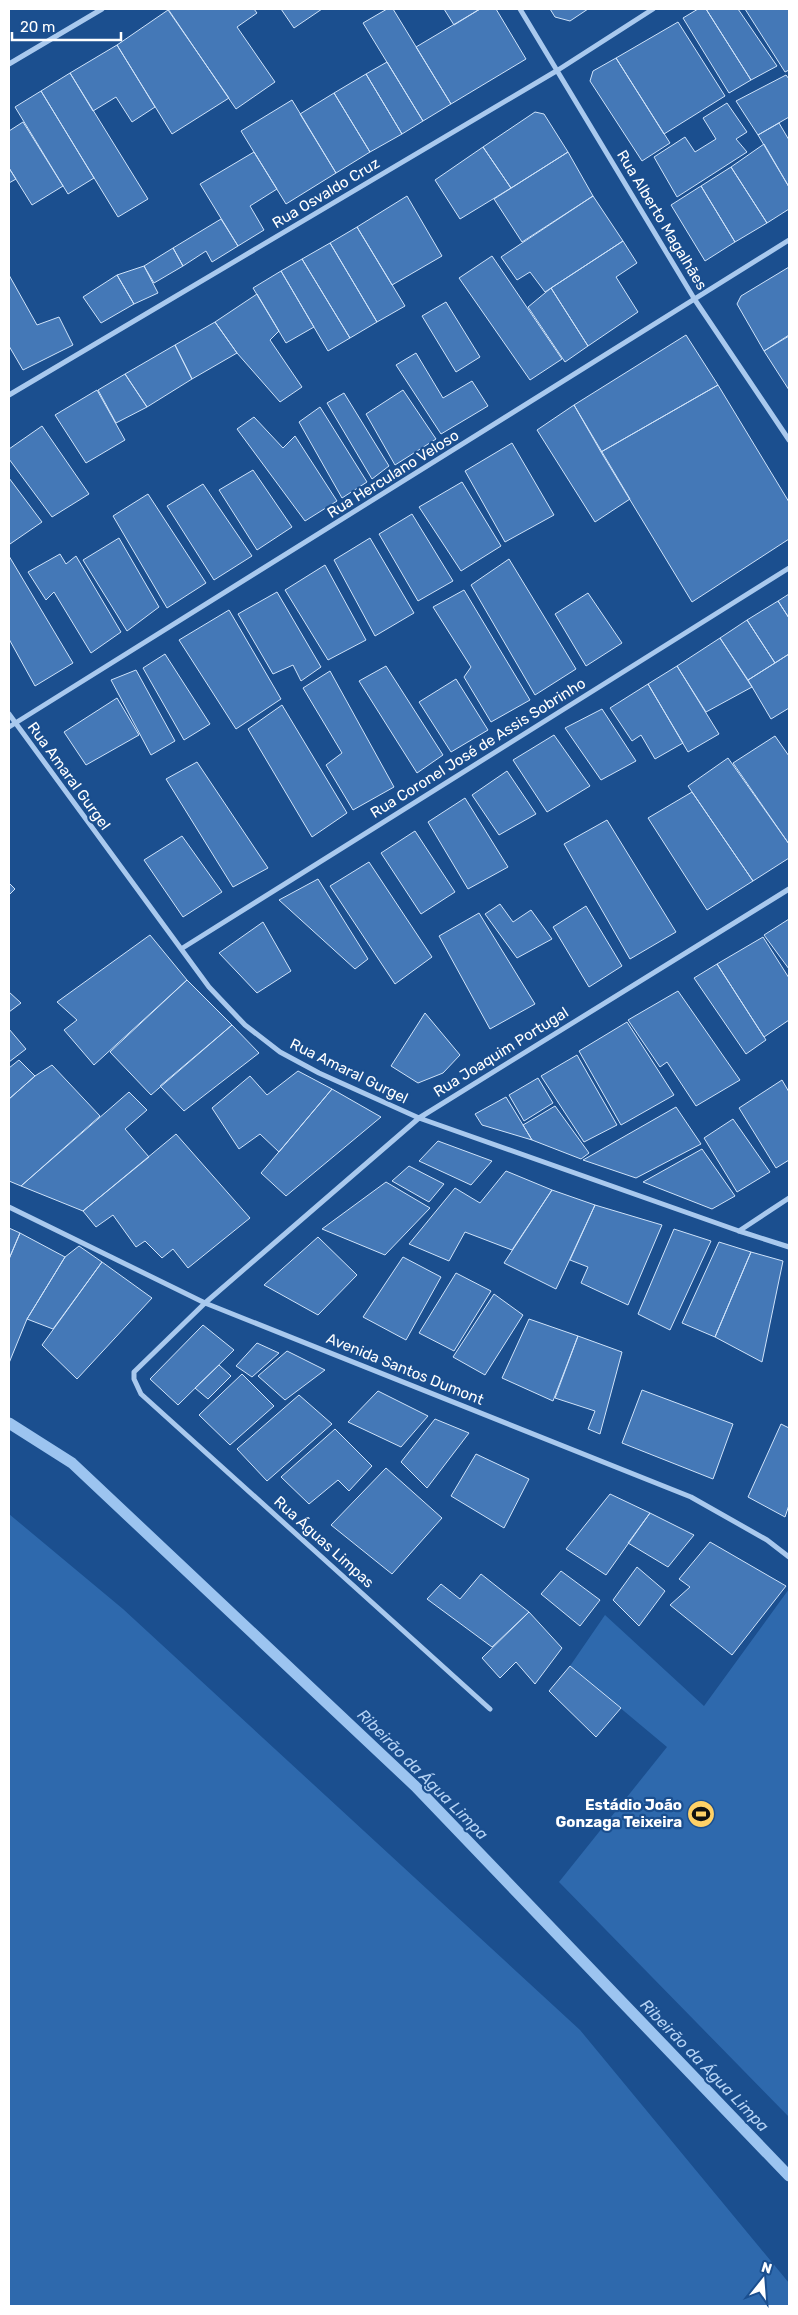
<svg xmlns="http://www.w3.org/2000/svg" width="798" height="2315" font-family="Rubik,sans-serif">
<rect width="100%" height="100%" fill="#1b4f8f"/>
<path fill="#2e69ad" d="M9,1514l114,95 457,421 209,253v23h-780z
M789,1589v528l-230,-235 108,-135 -97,-81 35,-51 99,91z"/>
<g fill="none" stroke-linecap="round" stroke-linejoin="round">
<path stroke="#9cc4f0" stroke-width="11" d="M9,1423l63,40 343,323 374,390"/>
</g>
<path fill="#4478b7" stroke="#cfe3fa" d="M168,9h86l3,4 -20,14 38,55 -39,27z
M281,9h41l-28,19z
M387,9h6l58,95 -28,17 -60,-98z
M444,9h36l-26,16z
M480,9h16l30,50 -75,45 -35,-57z
M550,9h38l-18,12 -15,-4z
M698,9h8l45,71 -22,13 -46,-75z
M706,9h32l39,57 -26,14z
M745,9h44v61l-4,2z
M168,10l61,88 -57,36 -55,-89z
M678,22l47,74 -61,38 -48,-76z
M117,45l38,62 -23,15 -16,-25 -23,14 -23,-38z
M616,58l54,85 -28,18 -52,-80 3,-10z
M387,62l36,59 -21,13 -36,-60z
M70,73l78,126 -30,18 -77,-126z
M366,74l36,60 -32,18 -36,-59z
M786,75l3,4v38l-31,18 -22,-34z
M41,91l53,87 -26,16 -53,-87z
M334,93l36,59 -34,21 -36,-59z
M292,100l44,73 -50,31 -45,-73z
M727,103l20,29 -11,7 11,13 -70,45 -23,-40 31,-20 10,15 21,-13 -13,-21z
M535,112l9,2 24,38 -57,36 -28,-41z
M23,122l40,64 -31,19 -23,-37v-37z
M779,123l10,17v47l-31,-52z
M764,144l25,43v22l-22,14 -36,-56z
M483,147l28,41 -51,31 -25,-39z
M254,152l23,37 -27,17 14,24 -26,16 -38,-62z
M568,152l25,44 -71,46 -28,-43z
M731,167l36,56 -32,19 -34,-56z
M9,168l7,11 -7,4z
M701,186l34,56 -30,19 -34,-56z
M407,196l35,60 -50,29 -35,-58z
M593,196l30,45 -78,51 -15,-20 -13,8 -16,-23z
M221,219l17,27 -26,16 -6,-11 -23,15 -10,-18z
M357,227l48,79 -28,16 -47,-79z
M623,241l14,22 -21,14 22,35 -50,34 -37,-58z
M330,243l47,79 -27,16 -48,-79z
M173,248l10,18 -29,17 -10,-17z
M492,256l70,103 -32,21 -71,-102z
M302,259l48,79 -22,13 -47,-80z
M144,266l14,27 -24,11 -17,-29z
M789,267v68l-25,16 -27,-47 4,-8z
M281,271l33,56 -28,16 -33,-55z
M9,275l28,50 22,-8 14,28 -50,25 -14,-24z
M117,275l17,29 -33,19 -18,-26z
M551,288l37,58 -23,16 -37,-55z
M257,294l22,37 -9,9 32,47 -22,15 -43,-49 -22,-31z
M446,302l34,55 -24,15 -34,-56z
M215,322l22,31 -45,26 -17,-34z
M686,335l32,50 -117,67 -27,-47z
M789,336v54l-25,-39z
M175,345l17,34 -45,28 -22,-33z
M416,353l27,45 29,-17 16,25 -47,28 -45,-69z
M125,374l22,33 -31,16 -18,-33z
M718,385l71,117v37l-97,63 -91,-150z
M97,390l28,50 -39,23 -31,-48z
M403,390l33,49 -41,26 -29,-51z
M344,393l45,73 -17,13 -45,-76z
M574,405l56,94 -35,23 -58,-92z
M320,407l47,75 -25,16 -43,-76z
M254,417l29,31 12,-12 42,65 -32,20 -68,-92z
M42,426l47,68 -37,23 -43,-58v-10z
M512,443l42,72 -49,27 -40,-71z
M253,470l39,57 -35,23 -38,-60z
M9,478l33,44 -32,22 -1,-2z
M462,482l39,64 -40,25 -42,-64z
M203,484l49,72 -38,24 -47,-74z
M148,494l58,89 -39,25 -54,-92z
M412,514l41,67 -35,20 -39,-67z
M119,538l40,69 -32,24 -44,-71z
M370,538l44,75 -39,23 -41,-76z
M60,554l6,10 10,-8 45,76 -30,21 -37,-61 -8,8 -18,-28z
M9,556l64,107 -38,23 -26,-47z
M509,559l67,110 -41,26 -64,-110z
M325,565l41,75 -38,20 -43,-70z
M464,590l66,110 -39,22 -27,-45 7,-10 -38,-60z
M277,592l44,75 -20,14 -8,-16 -20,9 -35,-60z
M588,593l34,50 -36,23 -31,-52z
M789,594v24l-11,-17z
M778,601l11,17v36l-14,9 -28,-43z
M229,610l52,89 -45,30 -57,-89z
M747,620l28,43 -27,17 -28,-42z
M720,638l32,49 -46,25 -29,-46z
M165,654l45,70 -26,16 -41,-72z
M789,654v54l-18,11 -23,-39z
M386,666l57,89 -26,18 -58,-92z
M677,666l42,68 -31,18 -40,-68z
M136,670l39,71 -24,14 -40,-75z
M330,671l64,116 -41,23 -27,-45 16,-12 -39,-65z
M456,679l32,51 -37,22 -32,-50z
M648,684l35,59 -28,16 -14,-24 -9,6 -22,-33z
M117,698l22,37 -53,30 -22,-33z
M282,705l65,108 -35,24 -64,-108z
M602,709l34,52 -35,19 -36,-52z
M554,735l36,51 -43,26 -34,-52z
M775,736l14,20v88l-56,-81z
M728,758l61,86v14l-36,23 -65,-95z
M197,762l71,106 -35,19 -67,-108z
M507,771l29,43 -37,21 -27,-40z
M692,792l61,89 -46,29 -59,-92z
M465,798l43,69 -40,22 -40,-67z
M607,820l69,112 -46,27 -66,-115z
M415,831l40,61 -34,22 -40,-61z
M182,836l40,56 -39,25 -39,-57z
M369,862l63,95 -37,27 -65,-98z
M318,879l50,80 -13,10 -76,-69z
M9,883l6,6 -6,6z
M500,904l13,18 18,-12 21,29 -35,19 -32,-44z
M586,906l36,60 -33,21 -36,-60z
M479,913l56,91 -45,25 -51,-93z
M789,919v50l-25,-34z
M263,922l28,49 -34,22 -38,-40z
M150,935l37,45 -93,85 -30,-35 13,-10 -20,-18z
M763,937l26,41v42l-25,17 -47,-73z
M717,964l49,76 -20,14 -52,-76z
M187,980l45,45 -81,70 -41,-43z
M678,991l62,89 -44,26 -29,-44 -7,5 -32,-47z
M9,992l12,11 -12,9z
M425,1013l35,42 -17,18 -25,10 -27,-17z
M627,1022l47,73 -53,30 -42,-74z
M232,1025l27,28 -75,58 -24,-25z
M9,1029l17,20 -17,13z
M577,1055l40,70 -33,17 -43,-66z
M19,1060l16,16 -26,23v-31z
M52,1065l48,51 -79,70 -12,-5v-82l26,-23z
M298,1071l34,18 -53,63 -19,-18 -21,15 -27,-41 38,-32 17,19z
M538,1078l15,25 -29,18 -15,-26z
M782,1080l7,12v68l-13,8 -37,-60z
M332,1089l49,28 -95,79 -25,-23z
M129,1092l18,18 -22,19 24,28 -66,54 -62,-25z
M506,1097l17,28 9,15 -50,-15 -7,-11z
M555,1106l34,47 -8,6 -49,-19 -9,-15z
M676,1107l25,37 -65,34 -53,-18z
M733,1119l37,53 -33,20 -33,-54z
M176,1134l74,84 -62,50 -15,-19 -11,9 -17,-17 -9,6 -23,-32 -17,12 -13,-16z
M438,1141l54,20 -21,24 -52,-24z
M702,1149l33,47 -23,13 -69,-27z
M409,1166l35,18 -15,18 -37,-21z
M506,1171l46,19 -40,60 -47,-18 -16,29 -40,-17 46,-56 25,15z
M386,1182l44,26 -45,47 -63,-26z
M552,1190l43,15 -39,84 -52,-26z
M595,1205l67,20 -34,80 -47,-22 7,-16 -18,-7z
M9,1228l11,5 -11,26z
M674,1229l37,12 -41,89 -32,-16z
M20,1233l45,24 -38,62 -18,44v-104z
M318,1237l39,38 -39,40 -54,-30z
M719,1242l32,10 -36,85 -33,-14z
M79,1246l23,16 -49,67 -26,-10 38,-62z
M751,1252l32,9 -21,101 -47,-25z
M403,1257l38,20 -35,63 -43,-23z
M102,1262l50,36 -75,81 -35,-34z
M456,1273l35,18 -37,60 -35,-18z
M494,1294l29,21 -38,60 -32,-18z
M529,1319l49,17 -25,65 -51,-23z
M203,1325l31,25 -56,55 -28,-26z
M578,1336l44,16 -22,82 -12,-5 7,-18 -40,-13z
M257,1343l22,10 -27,24 -16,-11z
M287,1351l38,19 -40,30 -27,-24z
M219,1365l12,11 -23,23 -13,-11z
M242,1374l32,32 -44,39 -31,-30z
M642,1390l91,34 -20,55 -91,-36z
M378,1391l50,25 -27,31 -53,-25z
M299,1395l33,29 -65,57 -30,-32z
M435,1419l34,14 -42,55 -26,-26z
M781,1424l8,4v77l-4,12 -37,-20z
M335,1429l37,37 -23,25 -11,-11 -29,24 -28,-27z
M476,1454l53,25 -25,49 -53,-32z
M386,1468l56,50 -50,56 -61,-49z
M610,1494l40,19 -44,62 -40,-26z
M650,1513l44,22 -26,32 -40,-24z
M710,1542l76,44 -54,69 -62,-50 20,-18 -11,-8z
M637,1567l28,24 -26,35 -26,-26z
M561,1571l39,29 -20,26 -39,-32z
M481,1574l48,38 -37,35 -65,-48 14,-15 19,15z
M529,1612l33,36 -27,36 -19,-22 -16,16 -18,-20z
M570,1666l51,42 -25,29 -47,-46z"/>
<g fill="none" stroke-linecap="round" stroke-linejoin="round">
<path stroke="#a9c9ee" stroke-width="5" d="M520,9l175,291 94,140
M9,64l93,-55
M9,395l549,-325 95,-61
M9,714l200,273 36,38 35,27 39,21 100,45 320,113 50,16
M9,727l780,-487
M181,949l608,-381
M9,1207l196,96 486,194 76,43 22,17
M739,1231l50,-33
M490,1709l-349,-315 -7,-15v-7l71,-69 214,-185 370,-229"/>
</g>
<defs>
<g id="stadium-disc" transform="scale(1.4375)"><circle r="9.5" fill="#ffd166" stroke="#1b4f8f"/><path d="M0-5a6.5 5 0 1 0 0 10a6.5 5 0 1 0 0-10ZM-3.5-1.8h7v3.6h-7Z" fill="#111"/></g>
</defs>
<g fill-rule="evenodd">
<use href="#stadium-disc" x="701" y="1814"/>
</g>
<g text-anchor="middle" stroke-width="4.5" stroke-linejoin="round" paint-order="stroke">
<g font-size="15" fill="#fff" stroke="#1b4f8f">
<text transform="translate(326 193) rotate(-31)" y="5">Rua Osvaldo Cruz</text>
<text transform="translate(662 220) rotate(59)" y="5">Rua Alberto Magalhães</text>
<text transform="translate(393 474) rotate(-32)" y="5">Rua Herculano Veloso</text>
<text transform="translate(478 748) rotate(-32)" y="5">Rua Coronel José de Assis Sobrinho</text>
<text transform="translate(69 776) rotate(54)" y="5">Rua Amaral Gurgel</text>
<text transform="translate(501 1052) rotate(-32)" y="5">Rua Joaquim Portugal</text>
<text transform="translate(349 1071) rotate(26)" y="5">Rua Amaral Gurgel</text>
<text transform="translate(405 1369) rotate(22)" y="5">Avenida Santos Dumont</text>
<text transform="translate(324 1542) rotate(42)" y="5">Rua Águas Limpas</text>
</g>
<g font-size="15" font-weight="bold" fill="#fff" stroke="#1b4f8f" text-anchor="end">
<text x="682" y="1810">Estádio João<tspan x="682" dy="17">Gonzaga Teixeira</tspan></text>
</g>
<g font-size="16" font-style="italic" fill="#b5d3f5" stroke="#1b4f8f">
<text transform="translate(423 1774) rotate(45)" y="6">Ribeirão da Água Limpa</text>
<text transform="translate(705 2065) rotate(46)" y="6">Ribeirão da Água Limpa</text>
</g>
</g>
<rect width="798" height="2315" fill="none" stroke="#ffffff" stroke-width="20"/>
<g transform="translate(763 2280) rotate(17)" stroke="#1b4f8f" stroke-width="4" paint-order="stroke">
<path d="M0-4L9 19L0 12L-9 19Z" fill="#ffffff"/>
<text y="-8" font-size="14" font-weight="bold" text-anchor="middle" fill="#ffffff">N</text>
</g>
<path d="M12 32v8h109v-8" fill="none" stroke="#ffffff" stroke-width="2.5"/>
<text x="20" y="32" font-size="15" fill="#ffffff" stroke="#1b4f8f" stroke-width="4" paint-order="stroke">20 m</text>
</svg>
